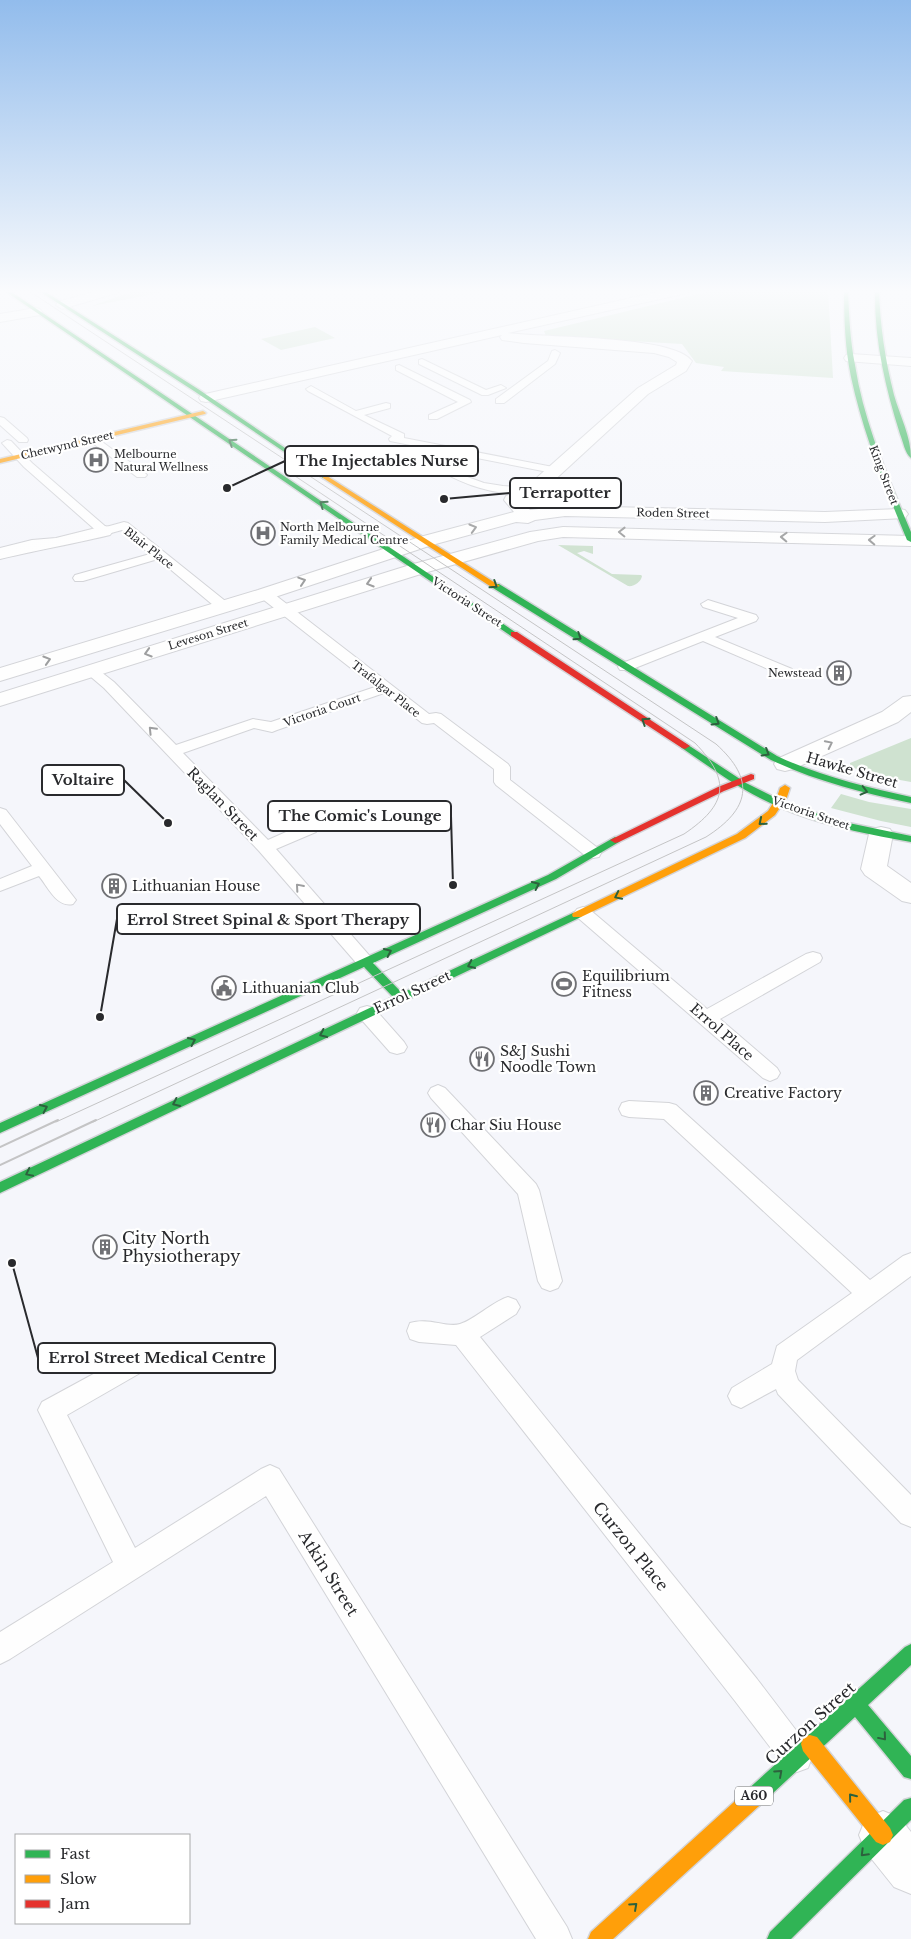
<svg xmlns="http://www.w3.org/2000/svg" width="911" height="1939" font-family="'Libre Baskerville',serif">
<rect width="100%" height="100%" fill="#f5f6fb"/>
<path fill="#cfe2d0" d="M139,289h40l-87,17z
M719,289h109l5,89 -112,-7 3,-4 -28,-4 -14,-19 -136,-8 -2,-5z
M315,327l20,11 -54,12 -20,-11z
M558,545l35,1v8l-9,-3 -7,2 35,21 29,1 1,1c-1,6 -8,11 -14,10z
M911,738v44l-44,-8 -17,-8v-3z
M841,794l28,8 42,7v18l-30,-6 -50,-13z"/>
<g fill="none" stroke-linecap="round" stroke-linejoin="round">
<g stroke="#d3d4d8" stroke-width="2">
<path id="lane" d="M555,350l5,3 -5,11 -51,39h-8v-4l52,-38 4,-10z
M422,359l64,31 15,-5 5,3 -18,7h-6l-63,-31v-4z
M399,365l71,35 1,2 -34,17h-8v-4l29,-13 -62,-32v-4z
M311,386l45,25 30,-8 4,1v4l-26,7 40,19v4l149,29 6,3 -6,3 -163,-32 -1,-2 3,-3 -84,-45 -2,-2z
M0,417l4,1 23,20 1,2 -1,2h-8l-19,-17z
M94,436l51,37 2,2 -2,2h-8l-47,-36 -1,-2 1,-2z
M7,440l4,1 21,22 74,64 18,-5 4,1 101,81 2,3 -2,3h-10l-61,-51 -75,22h-8l-2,-3 2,-3 75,-21 -28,-24 -18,5 -4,-1 -76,-67 -22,-24z
M434,460l28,15 22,8 19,3 28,2 6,3c-5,5 -12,3 -19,3 -33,-1 -60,-12 -88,-29l-1,-2 1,-2z
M265,590l5,1 159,123 7,-1 5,1 67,50 2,3v13l89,69 2,4 -2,4 -6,1 -6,-1 -91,-72 -2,-3v-13l-60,-46 -7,1 -5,-1 -38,-30 -107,37 -5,2 -18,-4 -71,25 85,87 36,-16h12l2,4 -2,4 -40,17 99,113 -2,4 -7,2 -7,-2 -100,-115 -155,-163 -20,-17 2,-3h10l18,14 62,63 77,-26 18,3 104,-35 -115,-90 -1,-3z
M708,600l48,15 2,3 -2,3 -41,16 77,32 2,3 -2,3h-10l-79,-34 -73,29h-10l-2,-3 2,-3 118,-46 -35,-11 -2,-3z
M0,808l6,2 70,90 -3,4c-16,4 -25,-17 -34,-28l-39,15v-12l32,-13 -32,-42z
M583,907l6,2 118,100 99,-55 7,-2 7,2 2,4 -2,4 -100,57 57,49 3,5 -3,5 -7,3 -7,-3 -186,-161 -3,-4 3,-4z
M367,1006l7,2 30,34 3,5 -3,5 -7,2 -7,-2 -30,-34 -3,-5 3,-5z
M438,1085l7,3 91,96 3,6 23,91 -4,7 -8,3 -8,-3 -4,-7 -20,-87 -87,-96 -3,-5 3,-5z
M629,1101l40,2 7,2 194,175 33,-24 8,-3v23l-114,84 -2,11 3,9 113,115v32l-10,-4 -123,-129 -2,-5 -35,19 -9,-4 -4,-8 4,-8 40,-24 5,-18 75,-53 -188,-174 -35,-2 -7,-2 -3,-6 3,-6z
M508,1297l8,3 4,7 -4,7 -36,23 277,342 51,67 4,11 -4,11 -11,4 -11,-4 -51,-67 -279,-356 -37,-3 -9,-3 -3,-8 3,-8c18,-6 37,5 50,1 14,-4 32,-22 48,-27z
M145,1346l9,3 3,8 -3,8 -87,50 68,133 126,-79 9,-4 9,4 288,458 5,12h-36l-270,-443 -256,163 -10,5v-32l113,-70 -75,-152 4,-8z"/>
</g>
<g stroke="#d3d4d8" stroke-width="2">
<path id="street" d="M103,289h19l-2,3 -58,17 -6,-4 2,-3z
M671,289h22l-6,4 -179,40c36,5 165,2 184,28l-6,10 -38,23 -112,103 -13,5 7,8 35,-4 260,6 74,-3 6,1 3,4 -3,4 -80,4 -260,-6 -30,4 -7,3 -12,-1 -84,23 -160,53 -272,83v-13l258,-78 162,-53 94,-25 -10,-12 2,-4 18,-7 114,-101 38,-23 1,-3 -8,-5 -15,-4 -130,-10 -22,-3 -2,-3 2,-2 -296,67 -5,-1 -2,-3 2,-3z
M36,308l4,1 2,3 -2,3 -40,7v-8z
M851,354l60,4v8l-65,-5 -2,-3 2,-3z
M104,526l6,1 3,4 -3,4c-37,9 -73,15 -110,24v-11l32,-8 24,-2z
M563,527l348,9v10l-348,-9 -25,4 -114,32 -424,133v-13l410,-128 120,-33z
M911,696v16l-13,10 -105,47 -8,2 -8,-2 -3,-5 3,-5 105,-47 21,-15z
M881,827l9,2 3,5 -6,32 24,17v20l-9,-2 -37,-26 -4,-6 8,-35 3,-5z
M883,1811l17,7 11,14v62l-17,-7 -28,-35 -7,-17 7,-17z"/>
</g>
<g stroke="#d3d4d8" stroke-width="3">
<path id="fast" d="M2,289h5l511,345 -7,2z
M36,289h5l157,100 130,88 -5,1 -129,-87z
M844,289h4c1,25 2,51 7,76 9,58 33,113 56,167v10l-4,-2c-22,-53 -44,-107 -56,-163 -6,-29 -7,-59 -7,-88z
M875,289h4c1,36 6,71 15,106 6,21 17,42 17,63 -6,-4 -8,-17 -11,-24 -15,-47 -26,-95 -25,-145z
M493,584h6l278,172c43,20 88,31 134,41v6c-48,-10 -95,-22 -140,-43l-278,-172z
M685,743l61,40 38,19 55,19 72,15v6c-52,-9 -104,-20 -151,-44 -28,-14 -53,-33 -78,-50l-2,-2z
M615,837l5,3 -1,2 -63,37 -183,84 29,30 171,-80h8l1,2 -1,2 -581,276v-11l393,-185 -29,-30 -364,166v-10l548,-248z
M911,1644v21l-43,40 43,51v23l-7,-2 -49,-60 -96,89 -7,2 -7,-2 -2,-7 2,-7 160,-145z
M911,1798v22l-120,119h-24l3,-7 134,-132z"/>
</g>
<g stroke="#d3d4d8" stroke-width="3">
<path id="slow" d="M203,411l3,2 -1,1 -205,49v-4z
M323,476h4l173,110 -7,2 -170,-110z
M785,785l5,3 -3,9 -12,18 -30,23 -164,79h-8l-1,-2 1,-2 164,-79 31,-23 9,-14 3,-9z
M810,1735l7,2 73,91 3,7 -3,7 -7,3 -7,-3 -73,-91 -2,-7 2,-7z
M752,1790l7,2 2,7 -2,7 -146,133h-25l3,-7 154,-140z"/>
</g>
<g stroke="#d3d4d8" stroke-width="3">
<path id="jam" d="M511,632h6l173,114 -5,3 -3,-1 -171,-112z
M751,774l3,1v4l-30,12 -105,51 -4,1 -5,-3 108,-53z"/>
</g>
<use href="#lane" fill="#fefefe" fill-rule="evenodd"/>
<use href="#street" fill="#fefefe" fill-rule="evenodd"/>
<use href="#fast" fill="#30b455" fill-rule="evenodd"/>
<use href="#slow" fill="#ff9f0a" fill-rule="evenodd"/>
<use href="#jam" fill="#e5322d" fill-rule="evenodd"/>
<path stroke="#c4c4c5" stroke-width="1" d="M26,289l690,455c40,36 34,65 -10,93l-613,285
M56,1122l628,-288c43,-29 48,-53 11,-91l-409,-273"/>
<path stroke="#c4c4c5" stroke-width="2" d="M0,1147l58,-27
M0,1165l96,-45"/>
</g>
<defs><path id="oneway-chevron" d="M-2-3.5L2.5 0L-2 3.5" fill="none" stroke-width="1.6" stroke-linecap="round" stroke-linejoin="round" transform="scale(1.25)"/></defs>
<g stroke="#2c613d">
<use href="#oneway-chevron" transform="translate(232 442) rotate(-147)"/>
<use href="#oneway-chevron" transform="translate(323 504) rotate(-145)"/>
<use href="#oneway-chevron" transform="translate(494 585) rotate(33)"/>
<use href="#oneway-chevron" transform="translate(578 637) rotate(33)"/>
<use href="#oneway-chevron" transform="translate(645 721) rotate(-146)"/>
<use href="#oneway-chevron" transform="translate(716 722) rotate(32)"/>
<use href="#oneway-chevron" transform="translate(766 753) rotate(31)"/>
<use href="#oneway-chevron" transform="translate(864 791) rotate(14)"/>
<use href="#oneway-chevron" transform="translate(762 822) rotate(140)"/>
<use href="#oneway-chevron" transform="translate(536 885) rotate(-25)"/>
<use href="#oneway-chevron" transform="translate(618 896) rotate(154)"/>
<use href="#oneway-chevron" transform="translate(388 952) rotate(-25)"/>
<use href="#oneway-chevron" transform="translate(471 965) rotate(155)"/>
<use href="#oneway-chevron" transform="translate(323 1034) rotate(155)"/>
<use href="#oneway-chevron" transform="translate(192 1041) rotate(-24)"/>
<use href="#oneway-chevron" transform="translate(176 1103) rotate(155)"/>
<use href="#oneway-chevron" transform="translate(44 1108) rotate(-24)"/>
<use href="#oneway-chevron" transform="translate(29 1173) rotate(154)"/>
<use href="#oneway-chevron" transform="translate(883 1737) rotate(50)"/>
<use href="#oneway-chevron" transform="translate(779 1773) rotate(-42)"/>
<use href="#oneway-chevron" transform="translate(852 1797) rotate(-129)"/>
<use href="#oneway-chevron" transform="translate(864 1853) rotate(135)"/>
<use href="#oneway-chevron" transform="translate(634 1906) rotate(-42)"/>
</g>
<g stroke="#9e9fa0">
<use href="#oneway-chevron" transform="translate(473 528) rotate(-16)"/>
<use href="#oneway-chevron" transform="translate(622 532) rotate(-179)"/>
<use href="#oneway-chevron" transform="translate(784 537) rotate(-178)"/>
<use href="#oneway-chevron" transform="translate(872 540) rotate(-178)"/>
<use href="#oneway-chevron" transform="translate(302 581) rotate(-18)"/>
<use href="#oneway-chevron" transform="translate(370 583) rotate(163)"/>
<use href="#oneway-chevron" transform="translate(148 653) rotate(163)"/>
<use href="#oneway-chevron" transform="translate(47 660) rotate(-17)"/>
<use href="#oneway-chevron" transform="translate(152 730) rotate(-134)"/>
<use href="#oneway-chevron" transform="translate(829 744) rotate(-26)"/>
<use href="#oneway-chevron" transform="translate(299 887) rotate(-131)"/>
</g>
<linearGradient id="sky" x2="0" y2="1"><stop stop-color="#92bcec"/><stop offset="0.52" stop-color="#fafbfd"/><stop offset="1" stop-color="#fafbfd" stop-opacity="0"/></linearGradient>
<rect width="911" height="560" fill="url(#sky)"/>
<defs>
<g id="hospital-ring" transform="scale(1.25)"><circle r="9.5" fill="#fff" stroke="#707175" stroke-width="1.5"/><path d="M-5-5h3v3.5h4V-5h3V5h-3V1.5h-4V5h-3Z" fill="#707175"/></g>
<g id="building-ring" transform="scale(1.25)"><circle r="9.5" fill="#fff" stroke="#707175" stroke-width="1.5"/><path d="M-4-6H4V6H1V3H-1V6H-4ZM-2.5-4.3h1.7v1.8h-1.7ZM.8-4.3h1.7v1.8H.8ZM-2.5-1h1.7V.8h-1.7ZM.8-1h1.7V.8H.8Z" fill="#707175"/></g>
<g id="stadium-ring" transform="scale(1.25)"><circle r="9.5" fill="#fff" stroke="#707175" stroke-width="1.5"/><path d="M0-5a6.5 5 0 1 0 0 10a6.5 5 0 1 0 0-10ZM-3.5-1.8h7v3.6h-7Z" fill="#707175"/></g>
<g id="civic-ring" transform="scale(1.25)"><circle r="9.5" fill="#fff" stroke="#707175" stroke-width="1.5"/><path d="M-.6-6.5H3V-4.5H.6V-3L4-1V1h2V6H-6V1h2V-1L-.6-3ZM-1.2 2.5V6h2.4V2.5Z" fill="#707175"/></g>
<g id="restaurant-ring" transform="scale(1.25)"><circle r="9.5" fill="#fff" stroke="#707175" stroke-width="1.5"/><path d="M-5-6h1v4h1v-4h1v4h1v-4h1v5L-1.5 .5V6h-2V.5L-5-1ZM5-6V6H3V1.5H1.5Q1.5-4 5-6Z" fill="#707175"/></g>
</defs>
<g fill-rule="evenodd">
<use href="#hospital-ring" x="96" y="460"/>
<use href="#hospital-ring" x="263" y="533"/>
<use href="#building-ring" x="839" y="673"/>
<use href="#building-ring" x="114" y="886"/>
<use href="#stadium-ring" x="564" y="984"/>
<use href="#civic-ring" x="224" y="988"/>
<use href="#restaurant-ring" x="482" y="1059"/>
<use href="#building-ring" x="706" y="1093"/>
<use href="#restaurant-ring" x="433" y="1125"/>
<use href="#building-ring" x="105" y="1247"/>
</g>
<g text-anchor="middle" stroke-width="4.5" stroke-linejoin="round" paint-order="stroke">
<g font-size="11" fill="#292a2d" stroke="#fff">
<text transform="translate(67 445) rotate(-13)" y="4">Chetwynd Street</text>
<text transform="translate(884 475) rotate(69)" y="4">King Street</text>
<text transform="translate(673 513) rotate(1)" y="4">Roden Street</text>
<text transform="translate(149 548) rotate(38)" y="4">Blair Place</text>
<text transform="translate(467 602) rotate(33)" y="4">Victoria Street</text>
<text transform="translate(208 634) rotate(-17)" y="4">Leveson Street</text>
<text transform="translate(386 689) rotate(38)" y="4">Trafalgar Place</text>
<text transform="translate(322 710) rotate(-19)" y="4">Victoria Court</text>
<text transform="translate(811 813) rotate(19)" y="4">Victoria Street</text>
</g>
<g font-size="11" fill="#292a2d" stroke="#fff" text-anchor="start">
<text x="114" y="458">Melbourne<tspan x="114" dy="13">Natural Wellness</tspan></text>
<text x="280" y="531">North Melbourne<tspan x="280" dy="13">Family Medical Centre</tspan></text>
<text x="822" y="677" text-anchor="end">Newstead</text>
</g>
<rect fill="#fff" stroke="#696a6c" stroke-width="1" x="735" y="1786.5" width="38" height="19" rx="4"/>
<g font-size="12" font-weight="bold" fill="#292a2d">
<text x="754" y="1800">A60</text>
</g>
<g font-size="14" fill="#292a2d" stroke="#fff">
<text transform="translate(852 770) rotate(16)" y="5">Hawke Street</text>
<text transform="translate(223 804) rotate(46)" y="5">Raglan Street</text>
<text transform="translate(412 992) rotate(-25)" y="5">Errol Street</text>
<text transform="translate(722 1032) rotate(41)" y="5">Errol Place</text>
</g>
<g font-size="14" fill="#292a2d" stroke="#fff" text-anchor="start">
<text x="132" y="891">Lithuanian House</text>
<text x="582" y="981">Equilibrium<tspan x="582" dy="16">Fitness</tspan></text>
<text x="242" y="993">Lithuanian Club</text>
<text x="500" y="1056">S&amp;J Sushi<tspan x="500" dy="16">Noodle Town</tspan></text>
<text x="724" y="1098">Creative Factory</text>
<text x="450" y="1130">Char Siu House</text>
</g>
<g font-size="16" fill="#292a2d" stroke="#fff" text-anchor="start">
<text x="122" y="1244">City North<tspan x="122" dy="18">Physiotherapy</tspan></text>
</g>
<g font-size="16" fill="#292a2d" stroke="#fff">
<text transform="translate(631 1546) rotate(51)" y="6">Curzon Place</text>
<text transform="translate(329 1573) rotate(58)" y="6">Atkin Street</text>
<text transform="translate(810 1723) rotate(-42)" y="6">Curzon Street</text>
</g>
</g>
<path fill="none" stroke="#292a2d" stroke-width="2" d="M227 488L285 461M444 499L510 493M168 823L124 780M453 885L451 816M100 1017L117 919M12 1263L38 1358"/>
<g fill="#292a2d" stroke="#fff" stroke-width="2">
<circle cx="227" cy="488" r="5"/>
<circle cx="444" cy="499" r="5"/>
<circle cx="168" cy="823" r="5"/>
<circle cx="453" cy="885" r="5"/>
<circle cx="100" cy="1017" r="5"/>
<circle cx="12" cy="1263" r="5"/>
</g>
<g fill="#fff" stroke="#292a2d" stroke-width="2">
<rect x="285" y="446" width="193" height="30" rx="5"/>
<rect x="510" y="478" width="111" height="30" rx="5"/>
<rect x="42" y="765" width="82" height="30" rx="5"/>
<rect x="268" y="801" width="183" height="30" rx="5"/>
<rect x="117" y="904" width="303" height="30" rx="5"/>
<rect x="38" y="1343" width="237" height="30" rx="5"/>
</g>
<g font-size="15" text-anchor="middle" font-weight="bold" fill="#292a2d">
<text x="382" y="466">The Injectables Nurse</text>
<text x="565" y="498">Terrapotter</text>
<text x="83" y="785">Voltaire</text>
<text x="360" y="821">The Comic's Lounge</text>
<text x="268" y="925">Errol Street Spinal &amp; Sport Therapy</text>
<text x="157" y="1363">Errol Street Medical Centre</text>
</g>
<rect x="15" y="1834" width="175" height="90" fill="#ffffff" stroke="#a9aaab"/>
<rect x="25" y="1850" width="25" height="8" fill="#30b455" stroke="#a9aaab"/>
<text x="60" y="1859" font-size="15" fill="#292a2d">Fast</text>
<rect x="25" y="1875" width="25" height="8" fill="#ff9f0a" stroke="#a9aaab"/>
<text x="60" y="1884" font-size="15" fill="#292a2d">Slow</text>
<rect x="25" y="1900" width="25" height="8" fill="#e5322d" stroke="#a9aaab"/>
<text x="60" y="1909" font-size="15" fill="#292a2d">Jam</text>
</svg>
